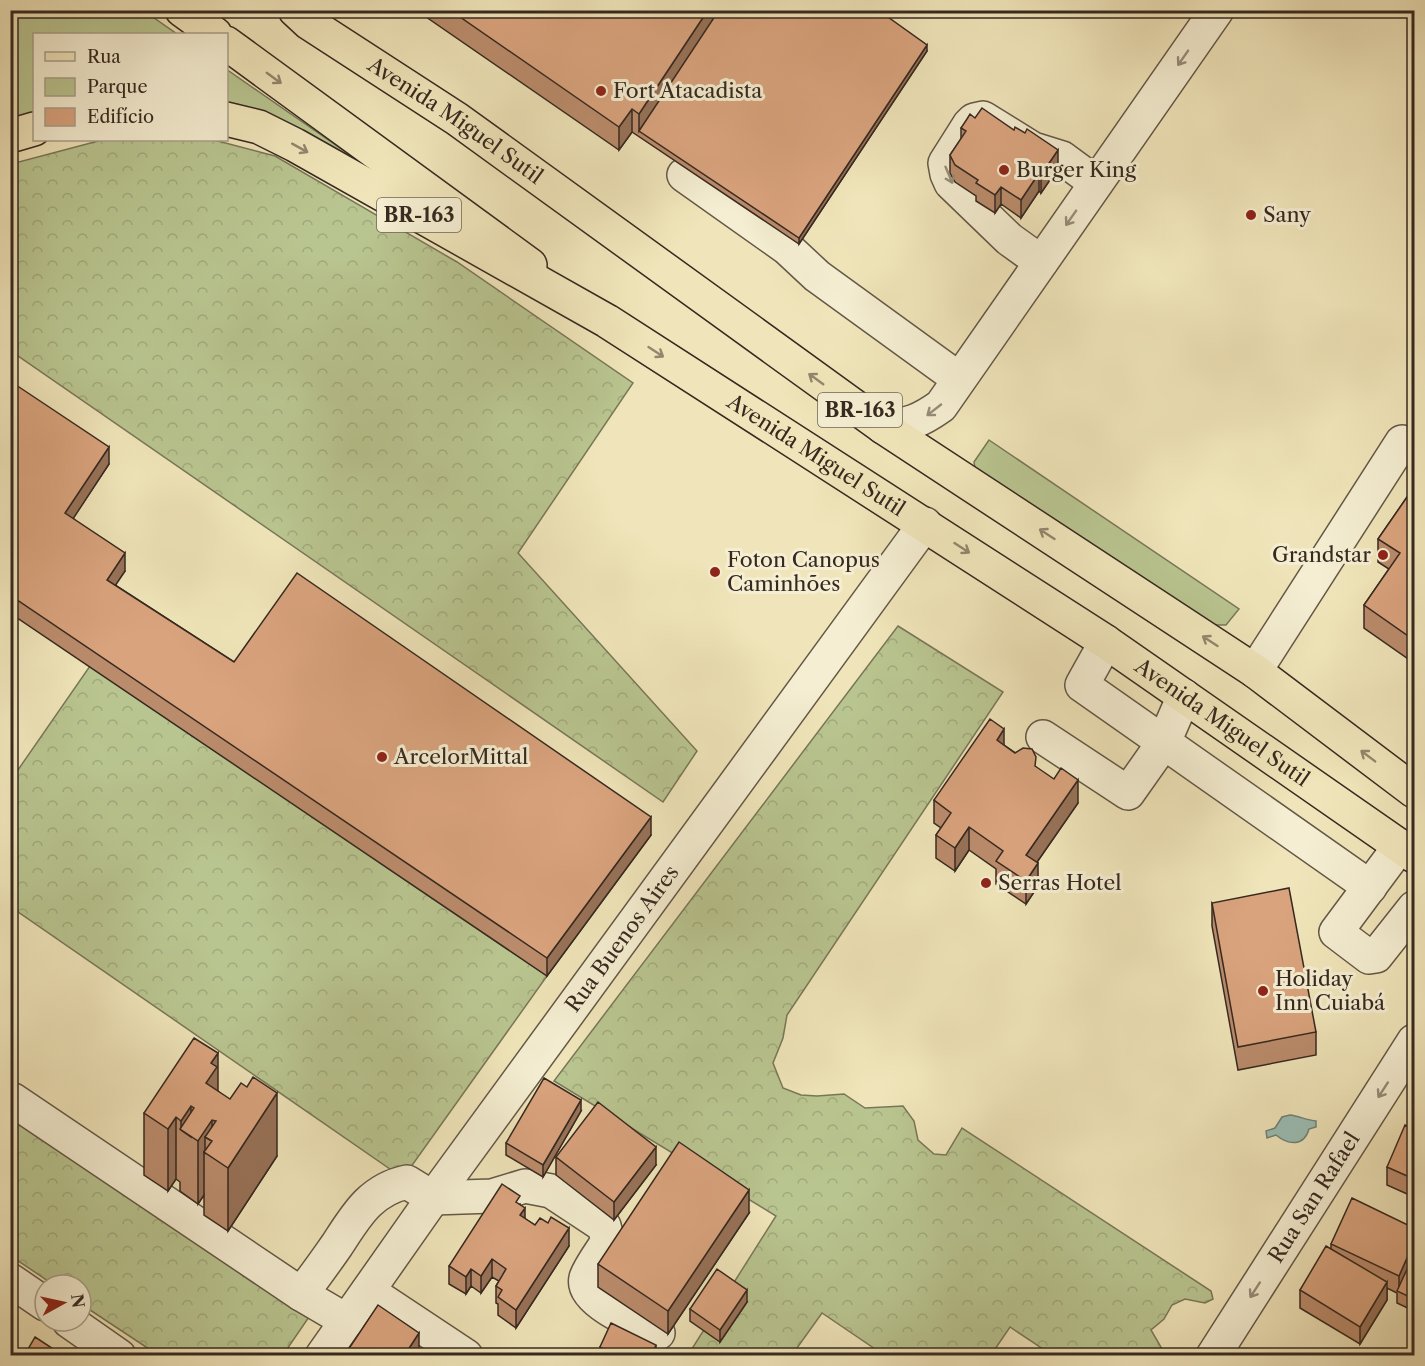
<svg xmlns="http://www.w3.org/2000/svg" width="1425" height="1366" font-family="'Libre Caslon Text',serif">
<defs>
<pattern id="forest-crowns" width="20" height="18" patternUnits="userSpaceOnUse" patternTransform="scale(1.5)"><rect width="20" height="18" fill="#b9c590"/><path d="M2 6a3 3 0 1 1 6 0M12 15a3 3 0 1 1 6 0" fill="none" stroke="#a0a97c"/></pattern>
</defs>
<rect width="100%" height="100%" fill="#f0e5ba"/>
<filter id="stains"><feTurbulence type="fractalNoise" baseFrequency=".00333" numOctaves="4"/><feColorMatrix values="0 0 0 0 .2 0 0 0 0 .09 0 0 0 0 .02 0 0 0 .5 -.17"/></filter>
<radialGradient id="worn" r=".72"><stop offset=".6" stop-color="#630" stop-opacity="0"/><stop offset="1" stop-color="#630" stop-opacity=".3"/></radialGradient>
<path fill="#b9c590" stroke="#787758" stroke-width="1.5" d="M11,11h133l33,23h-143v93l-23,7z
M226,69l173,120 -172,-73z
M989,440l250,169 -13,16h-13l-238,-157 -1,-6z"/>
<path fill="url(#forest-crowns)" stroke="#787758" stroke-width="1.5" d="M102,140h112l61,16 182,106 176,121 -115,170 179,198 -34,51 -652,-451v-187z
M898,626l105,66 -216,323 -4,23 -10,25 10,25 18,7 16,1 27,-2 21,14 38,-2 11,15 4,19 16,14 12,1 16,-27 249,163 2,8 -8,4 -20,-4 -13,6 -8,14 -13,11 11,19 -1,6h-109l-42,-28 -19,28h-107l-62,-42 -30,42h-104l88,-139 -222,-135z
M90,666l457,310 -144,202 -392,-271v-127z
M10,1112l299,205 -26,38h-125l-77,-51v-19h-27l-43,-29z"/>
<path fill="#9bbeb4" stroke="#738279" stroke-width="1.5" d="M1290,1115c9,1 16,5 26,6v6l-7,2c-5,18 -21,16 -33,6l-9,3 -1,-7 9,-3 7,-11z"/>
<g fill="none" stroke-linecap="round" stroke-linejoin="round">
<g stroke="#645846" stroke-width="36">
<g id="minor">
<path d="M684,175l103,73 30,28 142,103"/>
<path d="M1041,262l-32,-23 -58,-56 -4,-9 -2,-11 24,-38 5,-5 9,-2 50,31 29,9 34,25"/>
<path d="M883,427c26,-2 37,-6 58,-21l276,-396"/>
<path d="M1106,642l-24,43 288,202"/>
<path d="M1255,671l147,-229"/>
<path d="M1043,737l85,56 36,-51 20,-46"/>
<path d="M1400,846l-64,86 33,25 7,-1 38,-48"/>
<path d="M13,1100l288,194"/>
<path d="M10,1280l35,24"/>
<path d="M368,1291l98,65"/>
<path d="M69,1321l50,35"/>
<path d="M347,1321l-46,-27c13,-16 24,-32 36,-49 19,-29 33,-55 70,-63l26,16 59,-2 33,-10 26,5 53,35 4,15c-6,10 -19,27 -22,37 -6,24 54,47 72,55"/>
<path id="s1" d="M322,1356l111,-158 492,-674"/>
<path id="s2" d="M1213,1356l201,-315"/>
</g>
</g>
<g stroke="#362920" stroke-width="36">
<path id="major" d="M182,10l33,24
M226,43l304,222"/>
</g>
<g stroke="#362920" stroke-width="36">
<g id="highway">
<path id="s3" d="M295,10l14,13 148,96 426,308 372,244 159,120"/>
<path id="s4" d="M226,119l33,8 36,18 312,176 499,321 308,214"/>
<path d="M10,136l24,-7"/>
</g>
</g>
<use href="#minor" stroke="#f5eed2" stroke-width="33"/>
<use href="#major" stroke="#f0e5ba" stroke-width="33"/>
<use href="#highway" stroke="#f0e5ba" stroke-width="33"/>
</g>
<path fill="#bb8c6c" stroke="#362920" stroke-width="1.5" d="M416,10h462l49,41 -128,193 -167,-112 -13,18z
M975,118l83,50 -17,25 -2,-2 -18,27 -20,-14 -6,9 -19,-12v-5l-21,-14 -5,-9v-18l11,-16v-11z
M10,381l99,83 -36,54 52,53 -10,14 119,77 417,173 -104,141 -537,-363z
M1414,487v176l-50,-35v-23l25,-36 -11,-7v-23z
M1004,745l32,22 42,36 -41,59 1,24 -12,18 -30,-20v-15l-27,-19 -14,21 -19,-13v-23l5,-7 -7,-5v-23z
M1212,903l104,129v23l-78,15 -26,-144z
M218,1091l59,65 -49,75 -24,-16v-20l-6,9 -18,-13v-9l-4,-3 -8,12 -24,-16v-62z
M581,1111l-38,66 -37,-22v-12z
M1414,1130v67l-27,-12v-18z
M556,1157l100,8 -42,55 -58,-45z
M520,1204l5,15 44,27 -53,82 -18,-13v-11l-2,-1v-17l3,-5 -7,-4 -11,16 -10,-7 -5,8 -17,-10v-18z
M749,1213l-81,121 -70,-47v-23z
M1414,1228v83l-17,-8v-10l-10,-5v12l-27,44 -60,-36v-18l31,-41v-5z
M747,1302l-27,40 -30,-21v-12z
M600,1347l56,9h-56z"/>
<path fill="#987258" stroke="#362920" stroke-width="1.5" d="M708,10h15l-84,121v-17z
M927,45v6l-128,193v-6z
M632,109v23l-13,18v-23z
M1058,150v18l-17,25v-18z
M1039,173v18l-18,27v-18z
M1001,187v17l-6,9v-18z
M109,447v17l-44,67v-18z
M125,553v18l-18,27v-18z
M1004,729v23l-7,-12z
M1078,780v23l-52,75v-23z
M651,817v18l-104,141v-18z
M969,827v23l-14,21v-23z
M1038,863v23l-12,18v-23z
M218,1053v63l-2,5 -4,-1v38v-17l-7,-4v16l-1,-1v43l-6,9v-63l8,-58 5,-20z
M277,1093v63l-49,75v-63z
M581,1100v11l-38,66v-12z
M191,1106v31l-10,-7v-9z
M176,1117v62l-8,12v-62z
M656,1147v18l-42,55v-18z
M749,1190v23l-81,121v-23z
M525,1208v17l-5,-10z
M569,1228v18l-53,82v-18z
M1414,1242v18l-15,31v-15z
M492,1259v18l-11,16v-17z
M471,1269v17l-5,8v-17z
M1387,1282v18l-27,44v-17z
M747,1290v12l-27,40v-12z
M419,1333v23h-15z
M656,1345v11h-5z"/>
<path fill="#d9a37d" stroke="#362920" stroke-width="1.5" d="M450,10h258l-69,104 -7,-5 -13,18z
M719,10h159l49,35 -128,193 -160,-107z
M982,108l32,22 1,-3 10,6 2,-4 31,21 -17,25 -2,-2 -18,27 -20,-13 -6,8 -19,-12 2,-3 -23,-15 -5,-10 16,-24 -5,-3 6,-9 3,-5 5,4z
M10,381l99,66 -44,66 60,40 -18,27 127,82 63,-89 354,244 -104,141 -537,-363z
M1414,487v153l-50,-35 36,-52 -22,-14z
M990,719l14,10 -7,11 18,13 8,-5 9,1 4,8 -1,9 19,13 7,-11 17,12 -52,75 12,8 -12,18 -30,-20 7,-10 -34,-24 -14,21 -19,-13 15,-22 -17,-13z
M1289,888l27,144 -78,15 -26,-144z
M194,1038l24,15 -7,10 6,4 -11,16 24,16 11,-16 6,4 6,-10 24,16 -49,75 -24,-16 8,-11 -7,-4 11,-16 -4,-1 -14,21 -18,-12 14,-21 -3,-2 -10,15 -5,-4 -8,12 -24,-16z
M544,1078l37,22 -38,65 -37,-22z
M598,1102l58,45 -42,55 -58,-45z
M1405,1125l9,5v49l-27,-12z
M679,1142l70,48 -81,121 -70,-47z
M502,1184l18,12 -4,6 9,6 -5,7 15,10 5,-7 8,5 3,-6 18,11 -53,82 -18,-13 4,-7 -6,-4 10,-17 -14,-10 -11,17 -10,-7 -5,8 -17,-11z
M1352,1198l62,30v14l-15,34 -68,-32z
M1326,1246l61,36 -27,45 -60,-37z
M1414,1254v45l-17,-8z
M717,1269l30,21 -27,40 -30,-21z
M378,1305l41,28 -15,23h-60z
M611,1323l45,22 -5,11h-34l-17,-9z
M35,1337l29,19h-40z
M431,1349l9,7h-13z"/>
<defs><path id="oneway-shaft" d="M-6 0H5M1.5-3L5.5 0L1.5 3" fill="none" stroke-width="1.6" stroke-linecap="round" stroke-linejoin="round" transform="scale(1.5)"/></defs>
<g stroke="#968c79">
<use href="#oneway-shaft" transform="translate(1183 58) rotate(125)"/>
<use href="#oneway-shaft" transform="translate(949 175) rotate(67)"/>
<use href="#oneway-shaft" transform="translate(1071 218) rotate(125)"/>
<use href="#oneway-shaft" transform="translate(934 410) rotate(142)"/>
<use href="#oneway-shaft" transform="translate(1383 1090) rotate(123)"/>
<use href="#oneway-shaft" transform="translate(1255 1290) rotate(123)"/>
</g>
<g stroke="#93876d">
<use href="#oneway-shaft" transform="translate(274 78) rotate(36)"/>
<use href="#oneway-shaft" transform="translate(300 148) rotate(29)"/>
<use href="#oneway-shaft" transform="translate(656 352) rotate(33)"/>
<use href="#oneway-shaft" transform="translate(816 379) rotate(-144)"/>
<use href="#oneway-shaft" transform="translate(1047 534) rotate(-147)"/>
<use href="#oneway-shaft" transform="translate(962 548) rotate(33)"/>
<use href="#oneway-shaft" transform="translate(1210 641) rotate(-147)"/>
<use href="#oneway-shaft" transform="translate(1368 756) rotate(-143)"/>
</g>
<g fill="#8f2418" stroke="#f5eed2" stroke-width="2">
<circle cx="601" cy="91" r="6"/>
<circle cx="1004" cy="170" r="6"/>
<circle cx="1251" cy="215" r="6"/>
<circle cx="1383" cy="555" r="6"/>
<circle cx="715" cy="572" r="6"/>
<circle cx="382" cy="757" r="6"/>
<circle cx="986" cy="883" r="6"/>
<circle cx="1263" cy="991" r="6"/>
</g>
<g text-anchor="middle" stroke-width="6" stroke-linejoin="round" paint-order="stroke">
<g fill="#f5eed2" stroke="#6f6455" stroke-width="1.5">
<rect x="377" y="198" width="84" height="34" rx="4.5"/>
<rect x="818" y="393" width="84" height="34" rx="4.5"/>
</g>
<g font-size="20" font-weight="bold" fill="#362920">
<text x="419" y="222">BR-163</text>
<text x="860" y="417">BR-163</text>
</g>
<g font-size="21" fill="#362920" stroke="#f5eed2" text-anchor="start">
<text x="613" y="98">Fort Atacadista</text>
<text x="1016" y="177">Burger King</text>
<text x="1263" y="222">Sany</text>
<text x="1371" y="562" text-anchor="end">Grandstar</text>
<text x="727" y="567">Foton Canopus<tspan x="727" dy="24">Caminhões</tspan></text>
<text x="394" y="764">ArcelorMittal</text>
<text x="998" y="890">Serras Hotel</text>
<text x="1275" y="986">Holiday<tspan x="1275" dy="24">Inn Cuiabá</tspan></text>
</g>
<g font-size="21" fill="#362920" stroke="#f5eed2">
<text dy="7" stroke="none"><textPath href="#s3" startOffset="195">Avenida Miguel Sutil</textPath></text>
<text dy="7" stroke="none"><textPath href="#s4" startOffset="681">Avenida Miguel Sutil</textPath></text>
<text dy="7" stroke="none"><textPath href="#s4" startOffset="1167">Avenida Miguel Sutil</textPath></text>
<text dy="7" stroke="none"><textPath href="#s1" startOffset="514">Rua Buenos Aires</textPath></text>
<text dy="7" stroke="none"><textPath href="#s2" startOffset="188">Rua San Rafael</textPath></text>
</g>
</g>
<rect width="1425" height="1366" fill="none" stroke="#f0e5ba" stroke-width="36"/>
<rect x="12" y="12" width="1401" height="1342" fill="none" stroke="#362920" stroke-width="3"/>
<rect x="18" y="18" width="1389" height="1330" fill="none" stroke="#362920" stroke-width="1.5"/>
<rect x="33" y="33" width="195" height="108" fill="#f5eed2" stroke="#a99f8b" stroke-width="1.5"/>
<rect x="45" y="52" width="30" height="9" fill="#f0e5ba" stroke="#a99f8b" stroke-width="1.5"/>
<text x="87" y="63" font-size="18" fill="#362920">Rua</text>
<rect x="45" y="78" width="30" height="18" fill="#b9c590" stroke="#a99f8b" stroke-width="1.5"/>
<text x="87" y="93" font-size="18" fill="#362920">Parque</text>
<rect x="45" y="108" width="30" height="18" fill="#d9a37d" stroke="#a99f8b" stroke-width="1.5"/>
<text x="87" y="123" font-size="18" fill="#362920">Edifício</text>
<g transform="translate(63 1303) rotate(82)"><circle r="28" fill="#f5eed2" stroke="#a99f8b" stroke-width="1.5"/>
<path d="M0-4.5L10 22L0 15L-10 22Z" fill="#8f2418"/>
<text y="-9" font-size="16" font-weight="bold" text-anchor="middle" fill="#362920">N</text>
</g>
<rect width="100%" height="100%" filter="url(#stains)"/>
<rect width="100%" height="100%" fill="url(#worn)"/>
</svg>
